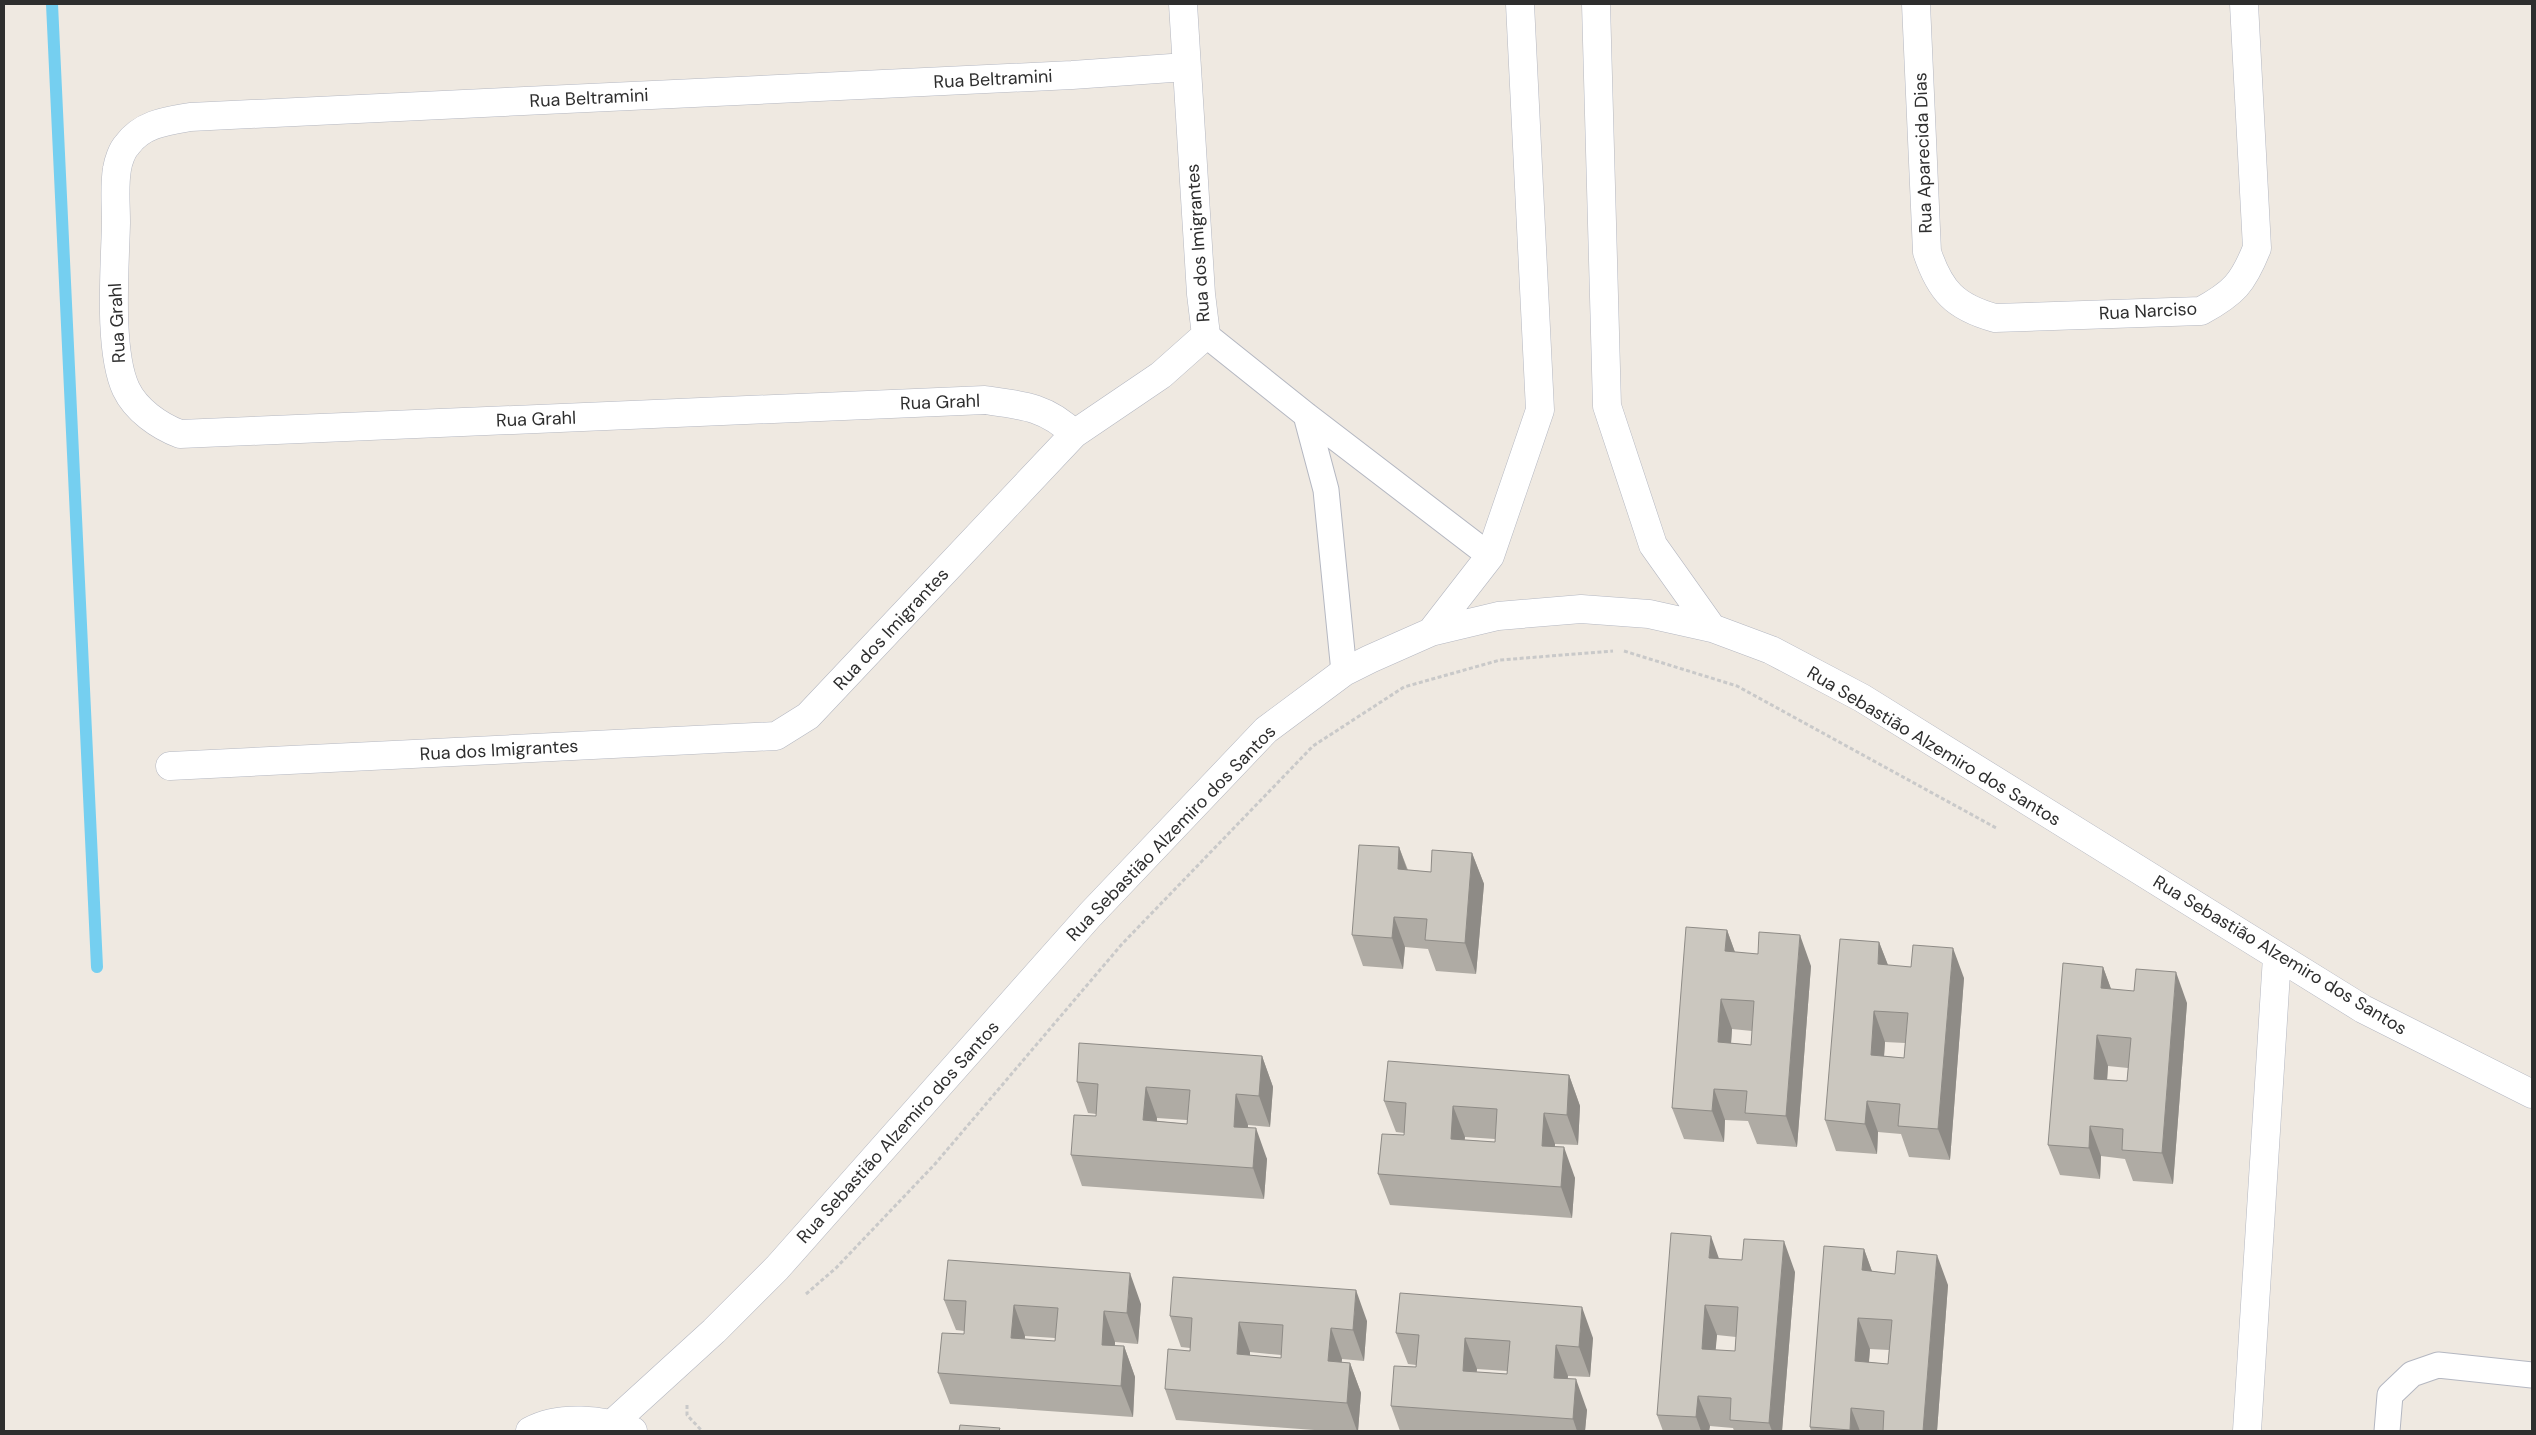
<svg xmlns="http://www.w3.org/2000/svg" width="2536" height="1435" font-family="'DM Sans',sans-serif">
<rect width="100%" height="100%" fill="#efe9e1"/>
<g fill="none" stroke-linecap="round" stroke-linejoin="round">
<path stroke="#75cff0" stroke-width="12" d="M52,4l45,963"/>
<g stroke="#b4b7c1" stroke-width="27">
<path id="lane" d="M1206,335l100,80 184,141
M1306,415l20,75 18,182
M2387,1431l3,-36 22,-21 26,-9 94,10"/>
</g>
<g stroke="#b4b7c1" stroke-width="29">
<path id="street" d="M1596,4l11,402 46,139 59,83
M1916,4l11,248c13,39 28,55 68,66l206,-7c33,-18 42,-28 56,-63l-13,-244
M1074,434c-27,-27 -52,-29 -89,-34l-805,34c-21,-8 -44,-24 -54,-45 -18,-39 -11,-122 -10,-166 0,-18 -2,-37 1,-54 1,-7 5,-19 10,-24 15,-21 39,-24 63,-28l882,-42 114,-8
M1431,632l59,-76 50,-146 -20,-406
M170,766l606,-30 32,-20 266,-282 87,-59 45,-40 -5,-41 -18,-290
M613,1423l101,-92 63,-63 313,-353 176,-185 78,-58 26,-13 61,-27 67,-16 83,-7 68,5 63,14 59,22 91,48 501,311 169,85
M2247,1431l30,-474"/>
</g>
<g stroke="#b4b7c1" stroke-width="29">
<path id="secondary" d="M530,1431c29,-16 73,-12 103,0"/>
</g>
<path stroke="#c9c9c9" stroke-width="3" stroke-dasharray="4 2.5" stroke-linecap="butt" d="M1624,651l113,35 261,143
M806,1294l30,-26 99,-104 187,-220 191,-198 91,-59 96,-27 113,-9
M687,1405v10l15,16"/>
<use href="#lane" stroke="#fff" stroke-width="25"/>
<use href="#street" stroke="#fff" stroke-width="28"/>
<use href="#secondary" stroke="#fff" stroke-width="28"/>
</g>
<path fill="#afaba4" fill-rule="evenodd" d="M1399,847l9,23 23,2 41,-19 12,31 -8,90 -40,-3 -8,-22 -23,-2 -2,22 -40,-3 -11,-31z
M1727,930l8,22 76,14 -14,181 -40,-3 -9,-23 -23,-1 -1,22 -40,-3 -12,-31zM1732,1029l20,2 -1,14 -20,-2z
M1879,942l9,23 76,13 -14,182 -41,-3 -8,-23 -23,-2 -1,22 -41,-3 -11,-31zM1885,1042l20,1 -1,15 -20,-2z
M2103,967l8,22 76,14 -14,181 -40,-3 -8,-22 -24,-3 -1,23 -40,-4 -12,-30zM2108,1066l20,2 -1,13 -20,-1z
M1262,1056l11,31 -3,40 -22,-2v3l19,31 -3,40 -182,-13 -11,-31 25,-39v-2l-8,-1 -11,-31zM1157,1118l30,2v4l-30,-3z
M1569,1075l11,31 -2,39 -23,-1v3l20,31 -3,40 -182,-13 -12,-31 26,-39v-2l-8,-1 -12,-31zM1465,1137l30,2v3l-31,-2z
M1864,1249l8,22 76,14 -11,146h-126l-1,-4zM1870,1349l19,1 -1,14 -19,-2z
M1719,1259l76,13 -13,159h-48l-1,-3 -23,-2 -1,5h-46l-6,-16zM1717,1335l19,2 -1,14 -20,-1z
M944,1300l197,4 -3,40 -23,-2v4h9l11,31 -2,40 -183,-13 -12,-31 26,-39v-3l-8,-1zM1025,1336l30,2v3l-30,-2z
M1170,1316l197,5 -3,40 -22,-2 -1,3 9,1 11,30 -3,38h-30l-152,-11 -11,-31 25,-38v-3l-9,-1zM1250,1352l31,3v3l-31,-3z
M1396,1333l197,5 -3,39 -22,-1 -1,3 20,31 -2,21h-185l-9,-25 25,-39v-2l-8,-1zM1477,1369l30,2v3l-31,-2z"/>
<path fill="#8e8b86" d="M1399,847l11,31 -12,-9z
M1472,853l12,31 -8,90 -11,-31z
M1394,917l11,30 -2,22 -11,-31z
M1727,930l11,31 -13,-10z
M1800,935l11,31 -14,181 -11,-31z
M1879,942l12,31 -13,-9z
M1953,948l11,30 -14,182 -12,-31z
M2103,967l11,30 -13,-9z
M2176,972l11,31 -14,181 -11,-31z
M1721,999l11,30 -3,44 -11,-31z
M1874,1011l11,31 -3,43 -11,-30z
M2097,1035l11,31 -3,44 -11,-31z
M1262,1056l11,31 -3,40 -11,-31z
M1569,1075l11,31 -2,39 -11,-30z
M1146,1087l11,31 -3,33 -11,-31z
M1714,1089l11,31 -1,22 -12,-31z
M1236,1094l12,31 -2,33 -12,-31z
M1867,1101l11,31 -1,22 -12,-30z
M1453,1106l12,31 -3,33 -11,-31z
M1544,1113l11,31 -2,32 -11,-30z
M2090,1126l11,30 -1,23 -11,-31z
M1256,1128l11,31 -3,40 -11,-31z
M1564,1147l11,31 -3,40 -11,-31z
M1711,1236l11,31 -13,-9z
M1784,1241l11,31 -13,159h-10l-3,-8z
M1864,1249l11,31 -13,-10z
M1937,1255l11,30 -11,146h-14z
M1130,1273l11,31 -3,40 -11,-31z
M1356,1290l11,31 -3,40 -11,-31z
M1014,1305l11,31 -3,32 -11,-30z
M1705,1305l12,30 -4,45 -11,-31z
M1582,1307l11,31 -3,39 -11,-30z
M1104,1311l11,31 -1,33 -12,-30z
M1858,1318l12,31 -4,43 -11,-31z
M1239,1322l11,30 -2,33 -11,-31z
M1331,1328l11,31 -3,33 -11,-31z
M1465,1338l12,31 -3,33 -11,-31z
M1556,1345l12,31 -3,32 -11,-30z
M1124,1346l11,31 -2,40 -12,-31z
M1350,1363l11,30 -3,38h-1l-10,-28z
M1576,1379l11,31 -2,21h-8l-4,-12z
M1698,1396l12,30 -1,5h-8l-5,-14z
M1851,1408l9,23h-10v-1z"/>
<path fill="#cbc7bf" stroke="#8e8b86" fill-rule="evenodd" d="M1359,845l40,2 -1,22 33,3 1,-22 40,3 -7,90 -40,-3 2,-21 -33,-2 -2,21 -40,-3z
M1686,927l41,3 -2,21 33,3 1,-22 41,3 -14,181 -41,-3 2,-22 -33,-2 -2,22 -40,-3zM1721,999l33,2 -3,44 -33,-3z
M1840,939l39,3 -1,22 33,3 2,-22 40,3 -15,181 -40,-3 2,-22 -33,-3 -2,23 -40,-4zM1874,1011l34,2 -4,45 -33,-3z
M2063,963l40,4 -2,21 33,3 2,-22 40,3 -14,181 -40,-3 1,-21 -33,-3 -1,22 -41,-3zM2097,1035l34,3 -4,43 -33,-2z
M1079,1043l183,13 -3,40 -23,-2 -2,33 22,1 -3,40 -182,-13 3,-40 22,1 2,-32 -21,-2zM1146,1087l44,3 -3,34 -44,-4z
M1388,1061l181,14 -2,40 -23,-2 -2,33 22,1 -3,40 -183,-13 4,-40 22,1 2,-32 -22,-2zM1453,1106l44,3 -2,33 -44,-3z
M1671,1233l40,3 -2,22 33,2 2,-21 40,2 -15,182 -39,-3 1,-22 -33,-2 -2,21 -39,-2zM1705,1305l33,2 -3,44 -33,-2z
M1824,1246l40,3 -2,21 33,4 2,-23 40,4 -14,176h-40l1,-20 -33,-3 -1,22 -40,-3zM1858,1318l34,2 -4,44 -33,-3z
M948,1260l182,13 -3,40 -23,-2 -2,34 22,1 -3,40 -183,-13 4,-40 22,1 2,-33 -22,-1zM1014,1305l44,3 -3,33 -44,-3z
M1173,1277l183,13 -3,40 -22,-2 -3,33 22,2 -3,40 -182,-14 3,-40 22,2 2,-33 -22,-2zM1239,1322l44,3 -2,33 -44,-4z
M1400,1293l182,14 -3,40 -23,-2 -2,33 22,1 -3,40 -182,-13 3,-40 22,1 3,-32 -23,-2zM1465,1338l45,3 -3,33 -44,-3z
M960,1425l40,3 -1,3h-40z"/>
<g text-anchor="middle" stroke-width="4.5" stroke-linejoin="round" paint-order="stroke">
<g font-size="18" fill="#2e2e2e" stroke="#fff">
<text transform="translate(993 79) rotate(-3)" y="6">Rua Beltramini</text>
<text transform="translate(589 98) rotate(-3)" y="6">Rua Beltramini</text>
<text transform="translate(1923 153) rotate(-92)" y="6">Rua Aparecida Dias</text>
<text transform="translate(1198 243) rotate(-94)" y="6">Rua dos Imigrantes</text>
<text transform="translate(2148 311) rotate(-3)" y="6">Rua Narciso</text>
<text transform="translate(117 323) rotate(-93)" y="6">Rua Grahl</text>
<text transform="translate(940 402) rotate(-2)" y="6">Rua Grahl</text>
<text transform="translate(536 419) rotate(-2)" y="6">Rua Grahl</text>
<text transform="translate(891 629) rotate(-47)" y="6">Rua dos Imigrantes</text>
<text transform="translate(1934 746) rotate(31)" y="6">Rua Sebastião Alzemiro dos Santos</text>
<text transform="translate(499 750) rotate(-3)" y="6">Rua dos Imigrantes</text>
<text transform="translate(1171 833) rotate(-46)" y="6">Rua Sebastião Alzemiro dos Santos</text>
<text transform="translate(2280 955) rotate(31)" y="6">Rua Sebastião Alzemiro dos Santos</text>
<text transform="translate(898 1132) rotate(-48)" y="6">Rua Sebastião Alzemiro dos Santos</text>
</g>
</g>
<rect width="2536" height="1435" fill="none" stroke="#2e2e2e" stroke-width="10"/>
</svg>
